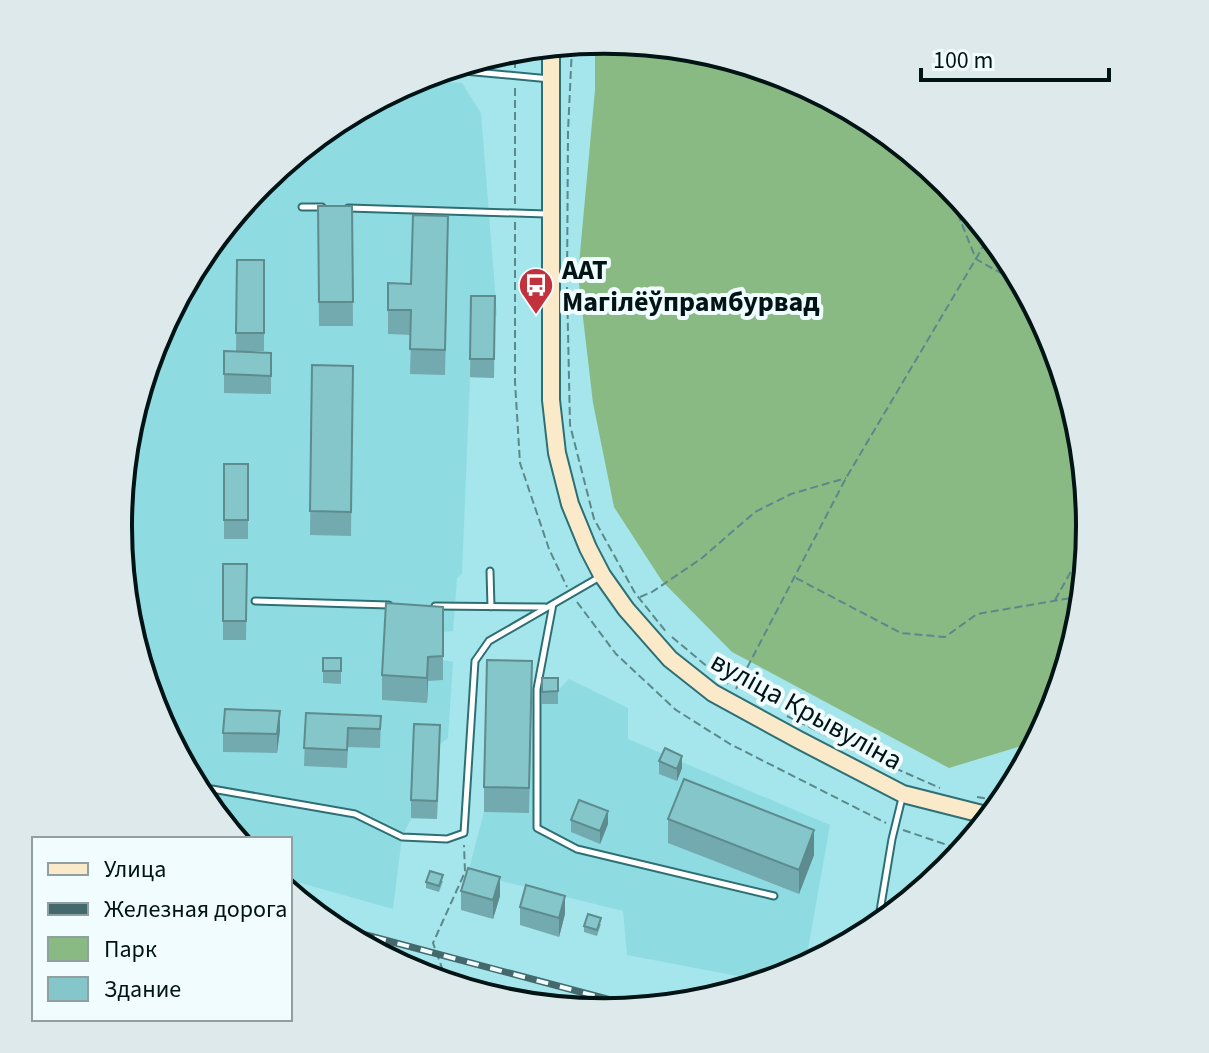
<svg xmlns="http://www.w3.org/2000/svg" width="1209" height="1053" font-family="'Source Sans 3',sans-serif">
<rect width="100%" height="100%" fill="#a4e6eb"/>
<path fill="#8edce2" d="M416,79l46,4 19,30 16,202 -2,2 -1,61h-24l-8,196 -5,4 -4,53 -10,1v28l10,2 -5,76 -8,6 -3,75h-26l-9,18 -9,72 -103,-29v-41h-51l-84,-127 -37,-186 37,-186 106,-158z
M569,679l59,29v31l202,86 -25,141 -15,10 -26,5 -137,-26 -4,-44 -155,-38 16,-61 3,-128 47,2v4h24z"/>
<path fill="#8aba84" d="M605,40l186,37 158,106 105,158 37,186 -37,186 -20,29 -85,26 -217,-116 -70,-71 -48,-74 -21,-104 -15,-128 17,-185v-48z"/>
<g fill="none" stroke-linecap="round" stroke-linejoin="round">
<g stroke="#2d6f74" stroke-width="9">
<path id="service" d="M453,70l97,9
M302,207h20
M348,208l198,6
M490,571l1,36
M255,601l134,4
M553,604l-16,85v139l40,21 197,47
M435,606l110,1
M212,789l143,25 47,23 45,2 17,-6 11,-172 14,-20 109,-63
M879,917l13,-78 10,-41"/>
</g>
<g stroke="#2d6f74" stroke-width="20">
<path id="secondary" d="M551,51v349l6,53 13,51 18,44 14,27 24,34 44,50 43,34 86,47 104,54 83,21"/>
</g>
<path stroke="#5b888b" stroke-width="2" stroke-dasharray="8 4" stroke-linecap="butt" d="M572,47l-4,84 -1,155 3,139 24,94 41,74 32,40
M515,68v-10
M944,180l32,79 37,21
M515,204v-118
M515,222v160l5,81 29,86 18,38
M796,578l105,55 44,4 32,-23 100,-17
M640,597l12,-5 50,-34 53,-46 36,-18 55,-16
M1055,600l33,-59
M577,602l39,52 60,56 54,34 156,79
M672,637l56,47
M736,689l110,-211 141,-238
M787,716l85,42 68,30
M977,797l19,3
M903,830l59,20
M447,982l-14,-39 32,-71 -1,-27"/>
<use href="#service" stroke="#fff" stroke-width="5"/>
<use href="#secondary" stroke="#faeaca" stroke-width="16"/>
<g stroke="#43696d" stroke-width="7">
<path id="rail" d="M351,931l286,76
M406,968l146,35"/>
</g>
<use href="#rail" stroke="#f0fcfd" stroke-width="4" stroke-dasharray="12" stroke-linecap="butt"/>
</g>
<path fill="#72aaaf" d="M318,206h34l1,120h-34z
M448,240l-3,135 -35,-1 1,-39 -23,-1v-51l23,1z
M237,260h27v91h-28z
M471,296h24l-1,82 -24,-1z
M224,351l47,2v41l-47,-1z
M312,365l41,1 -2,170 -41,-1z
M224,464h24v75h-24z
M223,564h24l-1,76h-23z
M443,607v73l-15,1 -1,22 -45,-3v-25z
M323,658h18v26l-18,-1z
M542,678l16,13v13h-16z
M532,685l-3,128 -45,-1v-25z
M306,713l75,3 -1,32 -32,-1 -1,21 -43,-2z
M280,730l-3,23 -54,-1v-19z
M440,744l-3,75 -26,-1v-18z
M659,761l23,7 -5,13 -18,-7z
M668,819l146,36 -15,39 -131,-51z
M571,820l37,4 -8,20 -29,-12z
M443,881l-4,11 -13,-4v-6z
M461,891l39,5 -7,23 -32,-9z
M520,907l45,7 -6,23 -39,-12z
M601,924l-4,12 -13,-4v-6z"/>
<path fill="#5d8b8e" d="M428,657v24l-1,22v-25z
M280,711v19l-3,23v-19z
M682,756v12l-5,13v-12z
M608,811v13l-8,20v-13z
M814,830v25l-15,39v-24z
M500,877v19l-7,23v-19z
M565,896v18l-6,23v-19z"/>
<path fill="#85c6cb" stroke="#5d8b8e" stroke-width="2" d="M318,206h34l1,96h-34z
M413,215l35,1 -3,134 -35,-1 1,-39h-23v-27l23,1z
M237,260h27v73h-28z
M471,296h24l-1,63h-24z
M224,351l47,2v23l-47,-2z
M312,365l41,1 -2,146 -41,-1z
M224,464h24v56h-24z
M223,564h24l-1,57h-23z
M386,603l57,4v49l-15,1 -1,21 -45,-3z
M323,658h18v13h-18z
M487,660l45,1 -3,127 -45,-1z
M542,678h16v13l-16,1z
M225,709l55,2 -3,23 -54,-1z
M306,713l75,3 -1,13 -32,-1 -1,22 -43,-2z
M414,724l26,1 -3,76 -26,-1z
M665,748l17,8 -5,13 -18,-8z
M684,779l130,51 -15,40 -131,-51z
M579,800l29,11 -8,20 -29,-11z
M468,868l32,9 -7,23 -32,-9z
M430,871l13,4 -4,11 -13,-4z
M526,885l39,11 -6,22 -39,-11z
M588,914l13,4 -4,12 -13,-4z"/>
<defs>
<g id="bus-pin" transform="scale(1.8)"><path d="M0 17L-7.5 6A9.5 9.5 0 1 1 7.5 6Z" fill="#c2323d" stroke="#f0fcfd"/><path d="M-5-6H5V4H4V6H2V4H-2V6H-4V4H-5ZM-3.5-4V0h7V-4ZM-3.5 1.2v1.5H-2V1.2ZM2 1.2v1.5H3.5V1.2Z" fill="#fff"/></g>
</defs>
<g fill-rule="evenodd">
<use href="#bus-pin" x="536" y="285"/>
</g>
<g text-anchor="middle" stroke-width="8" stroke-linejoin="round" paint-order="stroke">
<g font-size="28" font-weight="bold" fill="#001315" stroke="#f0fcfd" text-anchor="start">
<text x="562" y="279">ААТ<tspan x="562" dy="32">Магілёўпрамбурвад</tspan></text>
</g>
<g font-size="28" fill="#001315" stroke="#f0fcfd">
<text transform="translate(807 710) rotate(29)" y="10">вуліца Крывуліна</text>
</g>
</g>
<path d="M0 0H1209V1053H0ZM132 526a472 472 0 1 1 944 0a472 472 0 1 1-944 0Z" fill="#dde9ea" fill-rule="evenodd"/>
<path fill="none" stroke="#001315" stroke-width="4" d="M132 526a472 472 0 1 1 944 0a472 472 0 1 1-944 0Z"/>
<rect x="32" y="837" width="260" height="184" fill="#f0fcfd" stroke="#909fa0" stroke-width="2"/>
<rect x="48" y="863" width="40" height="12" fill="#faeaca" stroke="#909fa0" stroke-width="2"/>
<text x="104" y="877" font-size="24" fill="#001315">Улица</text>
<rect x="48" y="903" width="40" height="12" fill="#43696d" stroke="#909fa0" stroke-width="2"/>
<text x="104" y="917" font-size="24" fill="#001315">Железная дорога</text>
<rect x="48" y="937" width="40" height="24" fill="#8aba84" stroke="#909fa0" stroke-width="2"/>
<text x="104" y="957" font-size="24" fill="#001315">Парк</text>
<rect x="48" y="977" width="40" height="24" fill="#85c6cb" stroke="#909fa0" stroke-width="2"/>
<text x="104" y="997" font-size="24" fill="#001315">Здание</text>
<path d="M921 68v12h188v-12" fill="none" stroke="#001315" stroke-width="4"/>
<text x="933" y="68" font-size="24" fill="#001315" stroke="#f0fcfd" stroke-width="6" paint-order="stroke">100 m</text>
</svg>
